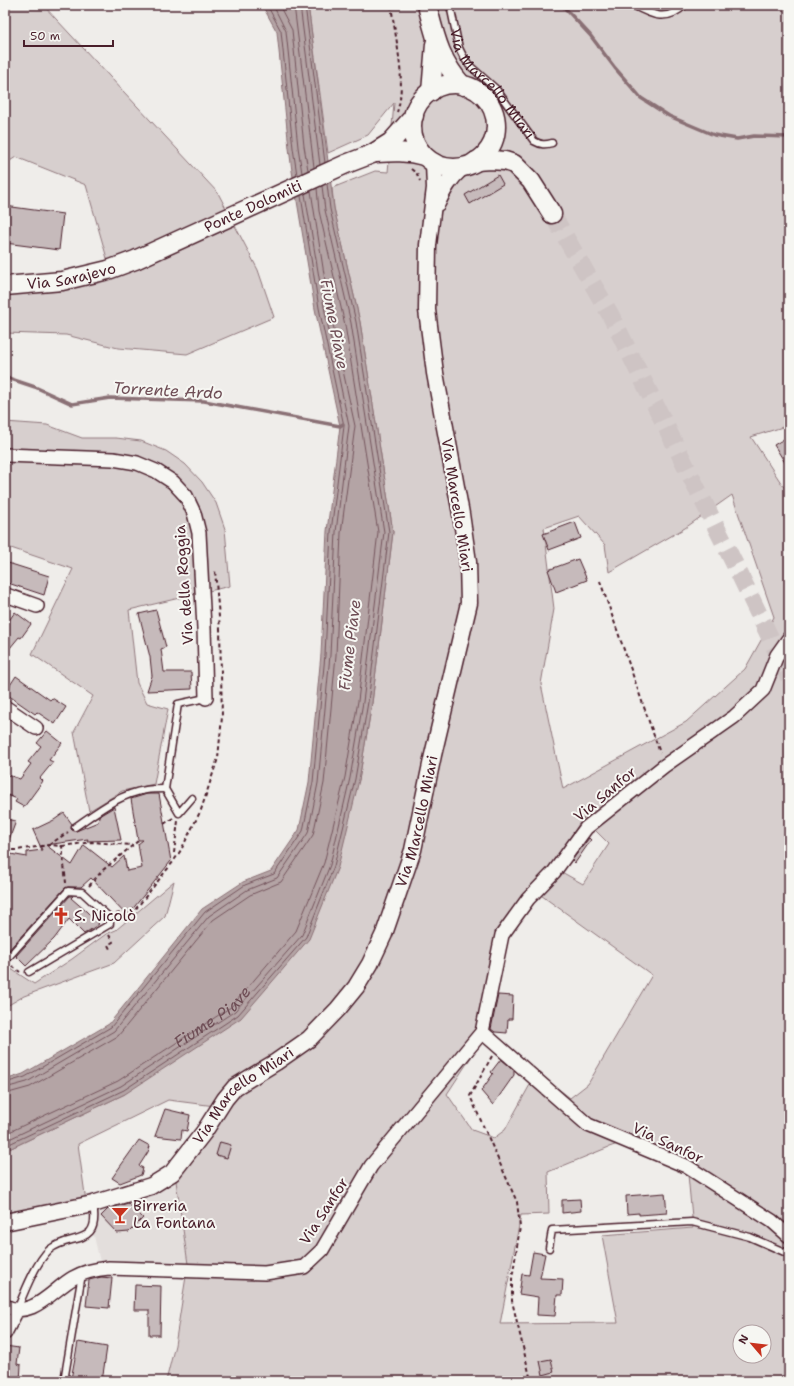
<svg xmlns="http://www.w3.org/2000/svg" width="794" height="1386" font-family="'Shantell Sans',sans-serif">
<rect width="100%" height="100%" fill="#efedea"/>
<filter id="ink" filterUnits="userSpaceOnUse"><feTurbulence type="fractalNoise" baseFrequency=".025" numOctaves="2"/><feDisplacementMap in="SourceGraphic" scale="8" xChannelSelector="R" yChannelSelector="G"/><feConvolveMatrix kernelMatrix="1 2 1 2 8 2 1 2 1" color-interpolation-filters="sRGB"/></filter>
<g filter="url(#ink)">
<path fill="#e3dedc" d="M175,1174l13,90 -87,2 -15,-64z"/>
<path fill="#d7cfce" stroke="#90777c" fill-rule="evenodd" d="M5,5h38l175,188 40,77 16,47 -87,37 -69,-6 -52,-13 -61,-2v-44l107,-13 -26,-91 -70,-28 -11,7z
M308,5h481v420l-38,12 38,58v886h-623l9,-36 13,-81 -13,-90 48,-67 -55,-7 -90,44 8,58 -81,15v-66l120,-57 234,-314 13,-77 21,-171 -33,-210 -26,-114 -2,-20 43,-17 13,1 6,-69 -26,32 -40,18zM732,495l42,122 -29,52 -59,53 -123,67 -22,-105 13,-75 -10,-81 35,-12 26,29 4,27 76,-44zM583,818l26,26 -26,40 -32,-18zM531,888l121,87 -64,109 -18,14 -33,-26 -32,58 -11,8 -22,-8 -25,-36 36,-55 17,-109zM638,1137l49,27 6,64 -91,7 16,88 -118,1 21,-109 28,-1 -1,-42 61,-25zM740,1332h24v24h-24z
M5,422l42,3 35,13h34l25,3 25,10 19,13 17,18 14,21 9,26 5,57 -101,24 8,73 10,20 21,6 -14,75 -32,7 -33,20 -15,-79 19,-36 -61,-42 41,-85 -68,-23z
M174,881l-9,35 -51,47 -90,33 -19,11v-42l29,19 38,-25 34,-25 10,-4z"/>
<path fill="#b4a4a5" stroke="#8a6f74" d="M262,5h46l26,203 26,114 33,210 -21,171 -13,77 -21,87 -29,72 -68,79 -116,76 -120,57v-71l18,-6 86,-50 93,-115 41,-27 28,-11 28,-41 10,-48 12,-128 6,-123 13,-105 -25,-117 -23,-138 -3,-23 -12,-116z"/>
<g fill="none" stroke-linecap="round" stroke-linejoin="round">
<g stroke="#74545c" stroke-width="1">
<path d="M267,5l14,26 12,117 4,27"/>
<path d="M273,5l13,26 12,116 4,26"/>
<path d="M279,5l13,25 12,116 4,24"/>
<path d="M294,5l20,162"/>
<path d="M300,5l20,160"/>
<path d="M305,5l20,158"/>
<path d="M5,1083l20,-6 86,-50 94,-115 40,-27 29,-11 29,-43 10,-49 12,-127 6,-123 13,-106 -25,-118 -18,-112"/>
<path d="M5,1088l22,-6 87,-51 95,-115 38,-26 30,-12 31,-45 10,-50 12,-128 6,-123 13,-106 -25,-119 -19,-113"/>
<path d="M5,1094l25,-7 88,-51 95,-116 37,-25 31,-13 32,-47 11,-52 12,-128 5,-122 14,-107 -26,-120 -18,-115"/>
<path id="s1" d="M5,1134l113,-53 113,-74 65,-76 28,-68 21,-86 13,-76 20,-169 -33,-207 -26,-114 -2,-23"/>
<path d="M5,1141l116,-55 114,-75 67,-76 28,-70 20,-87 13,-76 21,-170 -33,-209 -26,-113 -3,-24"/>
<path d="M5,1146l119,-56 114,-75 68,-78 28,-71 21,-87 13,-77 21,-170 -33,-210 -26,-113 -3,-25"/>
</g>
<path stroke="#8a6f74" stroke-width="3.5" d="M562,5l28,30 25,33 26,30 28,18 45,19 23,4 17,-3 35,1
M5,377l30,10 37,17 38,-6 94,3 136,25 3,-2"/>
</g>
<path fill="#c6babb" stroke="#4a1f2b" d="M498,175l5,9 -33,20 -5,-9z
M5,206l58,8 -4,36 -54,-7z
M789,436v33l-15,-24z
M575,522l6,16 -32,12 -6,-16z
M578,559l9,21 -31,12 -8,-22z
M5,562l44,14 -5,19 -39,-13z
M156,610l10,37 -5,2 3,23h27l1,17 -45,2 5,-15 -2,-19 -11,-43z
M15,612l16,12 -10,14 -2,-1 -14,17v-28z
M16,676l34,24 2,-2 14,9 -11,17 -18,-12 -2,2 -30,-21z
M47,731l15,12 -13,17 4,2 -13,16 3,3 -19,26 -9,-5 2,-3 -12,-5v-20l15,5 11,-15 -3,-2 13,-16 -4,-3z
M147,794h12l12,67 -44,55 -36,-38 -10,9h-13l-3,1 -60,66v-101l22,4v-5l15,-2 -9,-20 21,-10 10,-7 8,11 -1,5 5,2 22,-9 1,-6 15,-9 7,33 -34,1 1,-2 -42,6 26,20 12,-20 28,22 12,-11 3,15 15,-3 -4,-24 5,-4h-5l-7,-41z
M5,819l11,2 -10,27h-1z
M589,838l2,2 -16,23 -3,-3z
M70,896h3l-2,2 15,13 13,13 -15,10 -15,-15 -15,20 -28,27 -10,-10z
M498,995l15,1 -1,23h-4l-1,14 -12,-1 -4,-3z
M501,1059l13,11v5l-21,30 -12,-14 12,-17 -2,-2z
M165,1109l25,6 -3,16 -5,-1 -1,9 -26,-3z
M139,1140l11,6 -2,6 -9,14 4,2 -2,7 -21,8 -8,-5z
M220,1142l11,3 -4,13 -11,-3z
M665,1193l2,20 -28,2v-2l-12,1 -1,-18z
M580,1199l1,12 -19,2v-13z
M128,1203l15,15 -14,14 -12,1 -16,-17 7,-7z
M533,1252l12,2 -5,24 23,1 -1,16h-5l-2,21 -18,-1 1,-18 -19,-3 3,-20 7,1z
M101,1277l11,1 -3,30 -23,-2 3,-26z
M135,1285l26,1 -1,49h-11v-25h-15z
M78,1342l29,5 -5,34h-22l-9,-2z
M5,1346l14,2 -2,16 4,1 -1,16h-15z
M551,1359l3,13 -11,3 -3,-14z"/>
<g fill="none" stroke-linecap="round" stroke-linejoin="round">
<path stroke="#cec4c4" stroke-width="18" stroke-dasharray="18 9" stroke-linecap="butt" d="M552,214l58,100 130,261 49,102"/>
<g stroke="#4a1f2b" stroke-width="9">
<g id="service">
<path id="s2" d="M450,5l9,43 4,8 6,9 27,24 38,52c7,4 11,4 18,2"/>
<path d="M633,5c20,11 34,17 52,0"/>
<path d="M192,798l-13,15 -14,-24 13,-85 28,-6"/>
<path d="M75,827c22,-15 44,-33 71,-37 6,-1 12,-1 19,-1"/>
<path d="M5,961l63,-70 14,1 27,25 1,7 -81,48"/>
<path d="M549,1248l3,-18 140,-8 58,15 39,17"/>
<path d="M17,1310c7,-17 19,-48 32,-60 21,-18 52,-1 44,-46"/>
<path d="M64,1381l18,-107"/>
</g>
</g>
<g stroke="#4a1f2b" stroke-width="16">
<path id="minor" d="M5,455l108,4 24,4 19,8 17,11 13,14 8,17 5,20 5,95 2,70
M5,597l1,-2 31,11
M5,707l31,21
M482,1032l106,93 98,41 86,55 17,15
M5,1306c27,14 47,-16 68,-28 10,-6 24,-9 36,-10l156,5 39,-6 18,-17 49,-84 111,-134 20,-97 26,-36 26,-27 32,-44 78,-62 70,-49 29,-27 14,-35 12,-17
M5,1333l12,-23"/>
</g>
<g stroke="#4a1f2b" stroke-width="19">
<g id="tertiary">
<path d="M437,203c7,-15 12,-24 25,-36"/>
<path id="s3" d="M5,1222l88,-18 58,-18 21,-13 32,-41 21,-33 10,-12 41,-25 33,-23 29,-30 18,-22 14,-23 14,-30 29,-84 20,-95 36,-152 -1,-41 -7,-48 -26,-141 -8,-63 1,-65 7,-57 -1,-25"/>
</g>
</g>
<g stroke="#4a1f2b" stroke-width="21">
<g id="secondary">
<path d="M427,5c8,31 13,56 36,81"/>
<circle cx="454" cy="126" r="42"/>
<path d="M431,92l4,-48"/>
<path d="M375,153c17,-1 32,-2 49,3"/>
<path d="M476,161l14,-1 15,1 9,3 17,17 21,33"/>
<path id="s4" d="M5,286l57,-5 46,-11 27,-10 211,-96 26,-10 19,-12 23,-26"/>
</g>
</g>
<path stroke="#4a1f2b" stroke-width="2" stroke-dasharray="4 3" stroke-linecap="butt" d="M391,5c4,31 16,78 6,107
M411,169l6,5 3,7
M600,581l60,172
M164,824l9,-6
M49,845l19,-13
M62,846l30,-4 40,3
M5,850h12l32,-5 13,1 4,37
M174,853l4,-32
M89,886l14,-16 35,-29
M116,914l5,-1 6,7 46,-58 8,-12 20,-40 17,-52 4,-41 -2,-88 -5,-59
M109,935l4,7 -5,3 2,4
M12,966l8,6
M492,1056l-22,40 47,106 3,25 -8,52v22l19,80"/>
<use href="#service" stroke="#f6f6f2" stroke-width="6"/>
<use href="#minor" stroke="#f6f6f2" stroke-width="13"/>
<use href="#tertiary" stroke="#f6f6f2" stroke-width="16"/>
<use href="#secondary" stroke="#f6f6f2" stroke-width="18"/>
</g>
</g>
<defs>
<g id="church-bare" transform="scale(1.38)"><path d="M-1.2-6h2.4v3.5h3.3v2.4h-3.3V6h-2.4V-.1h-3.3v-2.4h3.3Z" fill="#c8321e" stroke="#f6f6f2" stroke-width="2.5" paint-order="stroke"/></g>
<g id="bar-bare" transform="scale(1.38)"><path d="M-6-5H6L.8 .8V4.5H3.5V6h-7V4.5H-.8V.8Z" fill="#c8321e" stroke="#f6f6f2" stroke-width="2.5" paint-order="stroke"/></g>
</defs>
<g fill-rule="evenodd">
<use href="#church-bare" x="61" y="916"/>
<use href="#bar-bare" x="120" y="1215"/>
</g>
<g text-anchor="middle" stroke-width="4" stroke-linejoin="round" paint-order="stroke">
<g font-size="15" fill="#4a1f2b" stroke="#f6f6f2">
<text dy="5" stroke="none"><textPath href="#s2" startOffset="92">Via Marcello Miari</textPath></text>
<text dy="5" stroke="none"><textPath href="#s4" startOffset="263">Ponte Dolomiti</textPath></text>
<text dy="5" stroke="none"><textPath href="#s4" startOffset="67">Via Sarajevo</textPath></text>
<text transform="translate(457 505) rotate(81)" y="5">Via Marcello Miari</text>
<text transform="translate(184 585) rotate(-94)" y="5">Via della Roggia</text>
<text transform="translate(605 794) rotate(-40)" y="5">Via Sanfor</text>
<text dy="5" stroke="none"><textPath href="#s3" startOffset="618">Via Marcello Miari</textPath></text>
<text dy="5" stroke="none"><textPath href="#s3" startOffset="282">Via Marcello Miari</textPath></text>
<text transform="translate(668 1143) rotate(25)" y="5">Via Sanfor</text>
<text transform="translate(324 1211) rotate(-57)" y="5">Via Sanfor</text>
</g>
<g font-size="15" fill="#4a1f2b" stroke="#f6f6f2" text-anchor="start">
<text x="74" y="921">S. Nicolò</text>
<text x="133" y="1211">Birreria<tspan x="133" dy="17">La Fontana</tspan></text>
</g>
<g font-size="16" font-style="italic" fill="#6f4e56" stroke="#f6f6f2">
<text transform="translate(335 324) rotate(79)" y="6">Fiume Piave</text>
<text transform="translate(168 390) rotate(3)" y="6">Torrente Ardo</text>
<text transform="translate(349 645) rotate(-83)" y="6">Fiume Piave</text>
<text dy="6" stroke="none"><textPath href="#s1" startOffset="239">Fiume Piave</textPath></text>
</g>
</g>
<rect width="794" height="1386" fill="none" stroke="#f6f6f2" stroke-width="20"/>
<rect x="10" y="10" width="774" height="1366" fill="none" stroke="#4a1f2b" stroke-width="1.5" filter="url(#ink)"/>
<g transform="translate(752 1344) rotate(298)"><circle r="19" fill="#f6f6f2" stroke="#b1a0a2"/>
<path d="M0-3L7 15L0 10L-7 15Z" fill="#c8321e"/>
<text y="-6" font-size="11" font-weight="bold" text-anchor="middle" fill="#4a1f2b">N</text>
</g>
<path d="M24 40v6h89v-6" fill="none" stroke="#4a1f2b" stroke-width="2"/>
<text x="30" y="40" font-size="12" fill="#4a1f2b" stroke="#f6f6f2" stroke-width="3" paint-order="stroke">50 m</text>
</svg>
